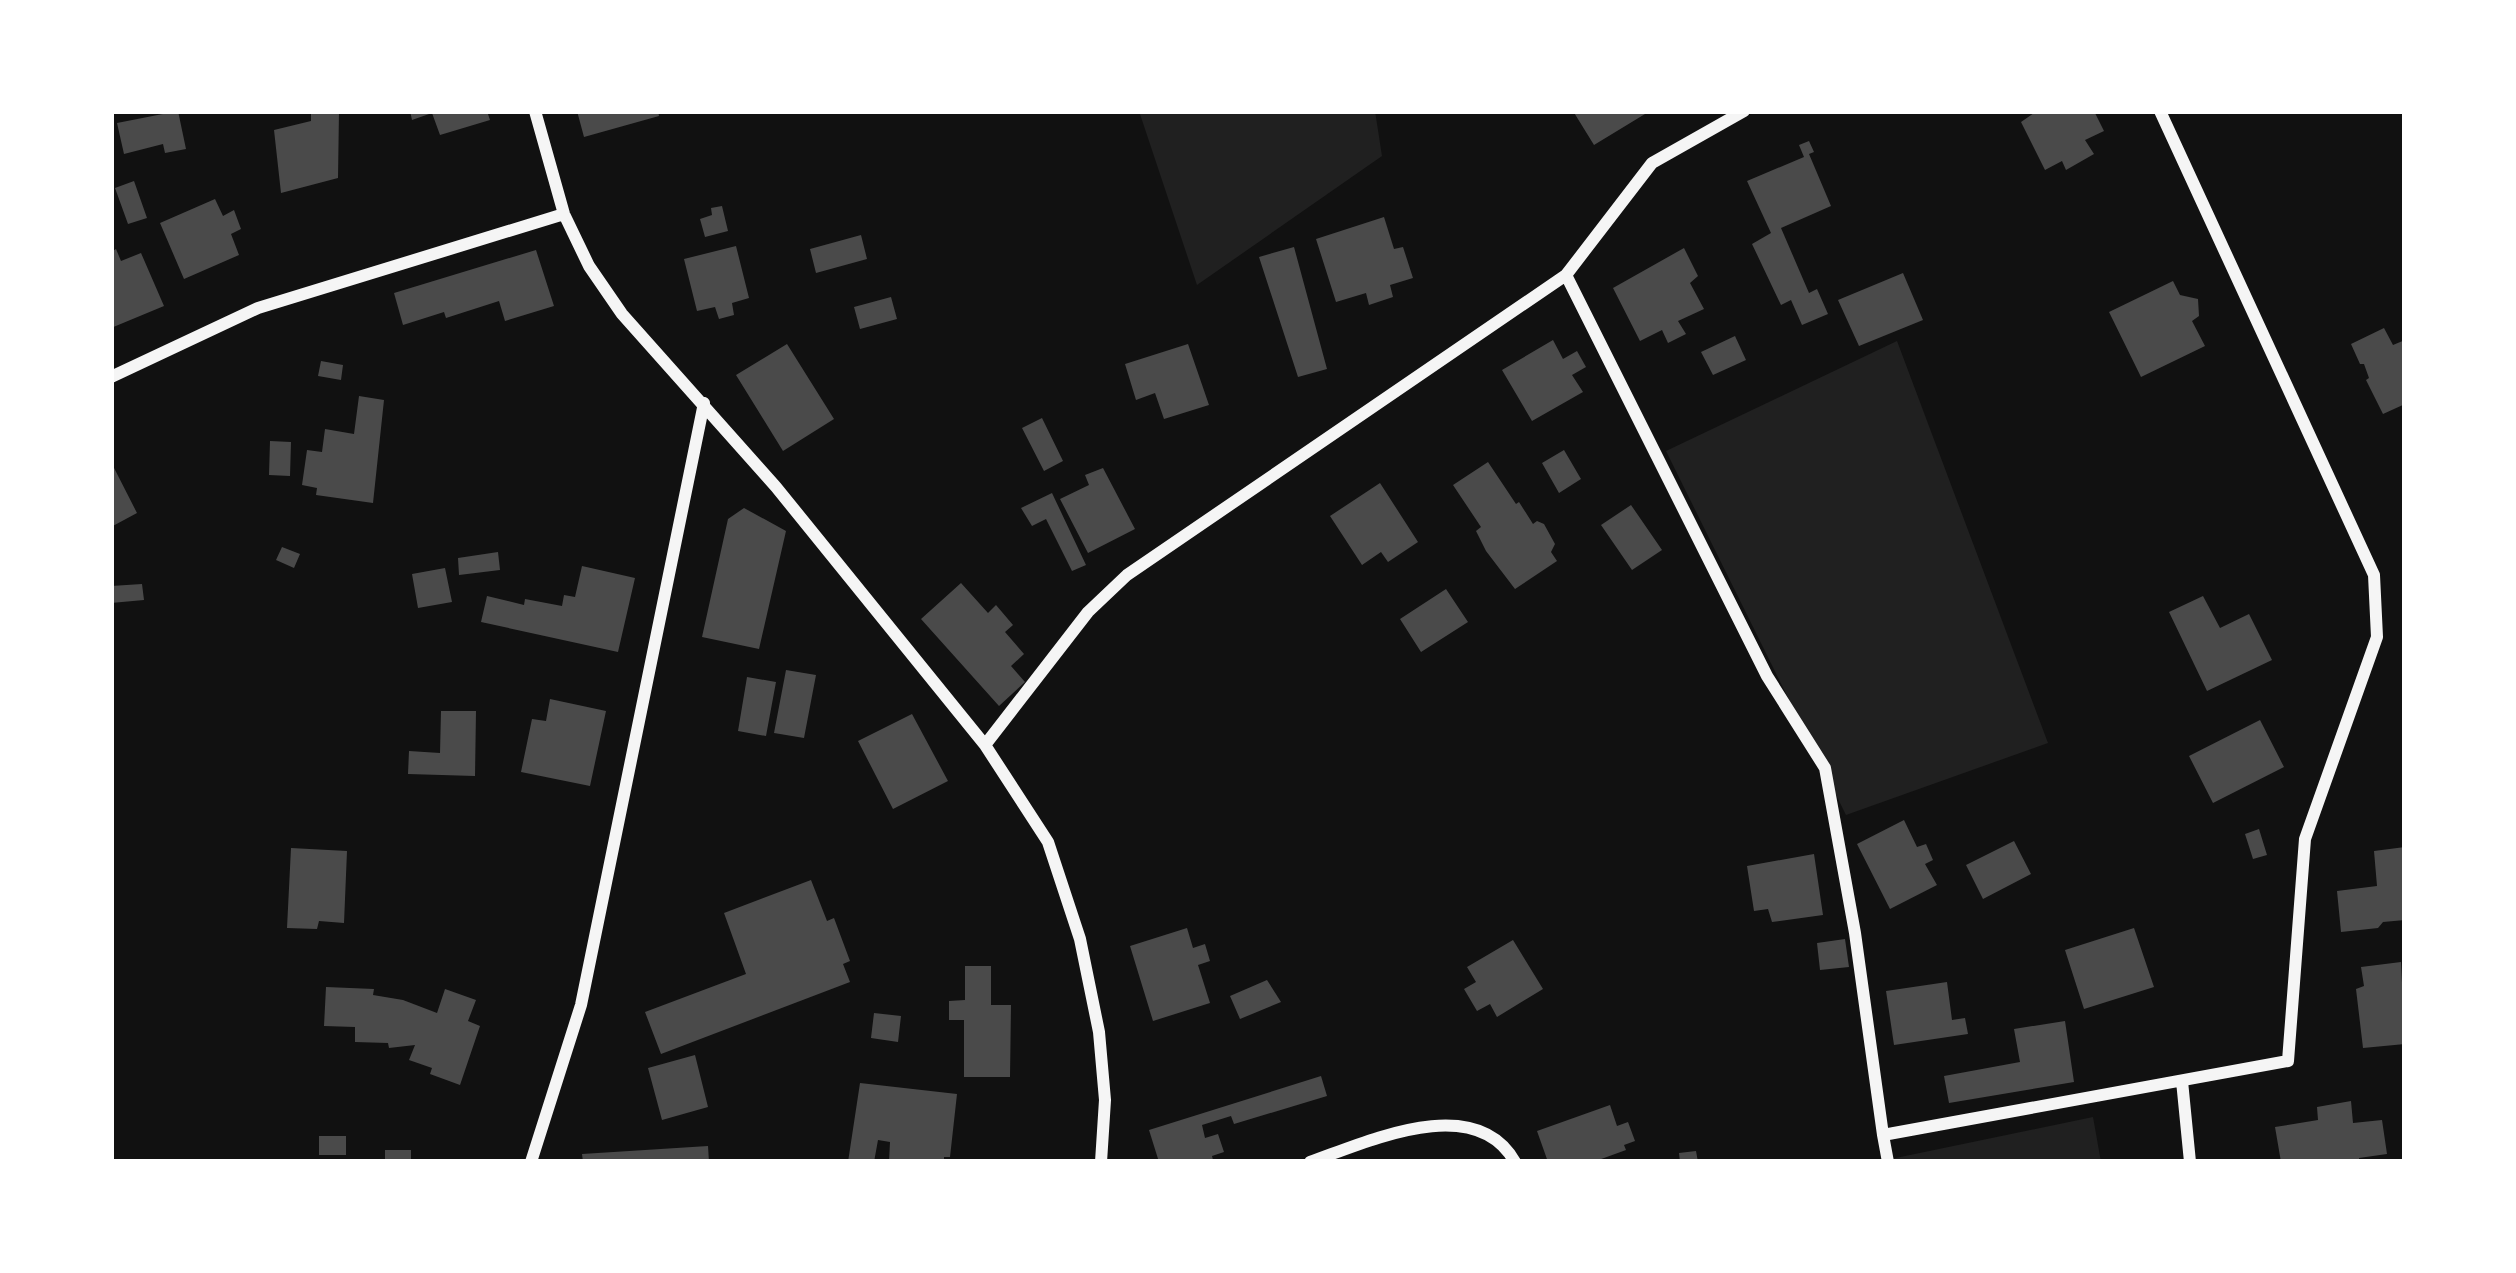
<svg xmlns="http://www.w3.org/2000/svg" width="2516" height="1273" font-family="Cabin,sans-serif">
<rect width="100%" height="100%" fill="#111"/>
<path fill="#202020" d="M1139,111h236l7,45 -185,129z
M1897,341l151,402 -202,72 -180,-364z
M2093,1117l8,45h-215v-2z"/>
<path fill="#4a4a4a" d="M178,111l8,38 -21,4 -2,-9 -39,10 -7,-31z
M311,111h28l-1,67 -57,15 -7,-63 37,-9z
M410,111h77l3,9 -50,15 -8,-22 -20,7z
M577,111h81l1,5 -75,21z
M1573,111h70l2,3 -51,31z
M2037,111h57l10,20 -19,9 9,14 -28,16 -4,-9 -17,9 -24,-48z
M1809,141l5,11 -5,2 22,52 -50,22 28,65 8,-4 11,25 -26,11 -11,-25 -10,5 -29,-61 19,-11 -24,-52 57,-24 -5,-12z
M134,181l13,37 -19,6 -13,-36z
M215,199l8,17 11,-6 7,19 -10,5 8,21 -55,24 -24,-56z
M722,206l6,25 -23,6 -5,-18 12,-4 -1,-7z
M1384,217l10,32 9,-2 10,31 -23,7 3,12 -24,8 -3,-12 -30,9 -20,-63z
M861,235l6,24 -51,14 -6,-24z
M736,246l13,52 -17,5 2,12 -15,4 -4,-12 -18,4 -13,-52z
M1294,247l33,122 -29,8 -39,-120z
M1684,248l14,28 -8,7 14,26 -26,12 8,13 -18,9 -6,-13 -22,11 -27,-53z
M116,249l5,12 20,-8 23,53 -53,22v-76z
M536,250l18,56 -49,15 -6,-20 -53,17 -2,-6 -41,13 -9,-32z
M1903,273l20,47 -64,26 -21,-46z
M2173,281l7,14 18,4 1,17 -7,5 13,25 -64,31 -32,-65z
M891,297l6,22 -37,10 -6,-22z
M2384,328l9,17 12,-5v64l-22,10 -17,-34 3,-2 -5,-14h-4l-9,-20z
M1735,336l11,24 -33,15 -12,-23z
M1553,340l10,19 14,-8 9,16 -14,8 11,17 -51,29 -30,-51z
M787,344l47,75 -51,32 -47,-76z
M1188,344l21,61 -45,14 -9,-26 -19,7 -11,-36z
M321,361l22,4 -2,15 -23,-4z
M359,396l25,4 -11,103 -57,-8 1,-7 -15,-3 5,-35 15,2 3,-23 29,5z
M1042,418l21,43 -19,10 -22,-43z
M270,441l21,1 -1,34 -21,-1z
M1564,450l17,29 -22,14 -17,-30z
M111,462l26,51 -26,14z
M1488,462l28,42 3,-2 14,22 4,-3 7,3 11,20 -4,8 6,9 -42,28 -29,-38 -10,-20 5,-4 -28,-42z
M1103,468l32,61 -47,24 -28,-54 29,-14 -4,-10z
M1380,483l38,59 -30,20 -7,-10 -19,13 -32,-49z
M1052,493l34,72 -14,6 -26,-52 -14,7 -11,-18z
M1631,505l31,45 -30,20 -31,-45z
M744,508l42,23 -27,118 -57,-12 26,-118z
M282,547l18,7 -6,14 -18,-8z
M498,552l2,18 -41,5 -1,-17z
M582,566l53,12 -17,74 -137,-30 6,-26 37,9 1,-6 37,7 2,-11 11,2z
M445,568l7,34 -34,6 -6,-34z
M961,583l27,30 8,-8 17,20 -8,7 19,22 -13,12 14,16 -26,24 -78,-87z
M142,584l2,16 -33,3v-17z
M1446,589l22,33 -47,30 -21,-33z
M2203,596l17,32 29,-14 23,46 -65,31 -38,-79z
M786,670l30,5 -12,63 -30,-5z
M747,677l29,5 -10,54 -28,-5z
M550,699l56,12 -16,75 -69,-14 11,-53 14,2z
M441,711h35l-1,65 -67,-2 1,-23 31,2z
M912,714l36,67 -55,28 -35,-68z
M2260,720l24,47 -71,36 -24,-47z
M1904,820l13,27 9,-3 7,16 -8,4 12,21 -47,24 -33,-65z
M2259,829l8,26 -14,4 -8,-25z
M2014,841l17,33 -48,25 -17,-34z
M2405,847v73l-22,2 -5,6 -37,4 -4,-41 40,-5 -3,-35z
M291,848l56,3 -3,72 -25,-2 -2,8 -30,-1z
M1814,854l9,61 -51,7 -4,-13 -14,2 -7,-45z
M811,880l16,41 7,-3 16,43 -7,3 7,18 -189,72 -16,-42 101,-38 -22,-61z
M1187,928l6,20 12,-4 5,17 -12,4 12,38 -57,18 -23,-75z
M2134,928l20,59 -70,22 -19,-59z
M1845,939l4,28 -29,3 -3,-27z
M1513,940l30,49 -46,28 -7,-13 -13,7 -13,-22 12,-7 -9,-15z
M2401,962l4,82 -42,4 -7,-59 8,-3 -3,-19z
M965,966h26v39h20l-1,72h-46v-57h-15v-19l16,-1z
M1267,980l14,22 -41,17 -10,-23z
M1947,982l5,38 13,-2 3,16 -74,11 -8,-54z
M326,987l48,2 -1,6 30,5 34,13 8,-24 31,11 -8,21 12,5 -20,59 -30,-11 2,-6 -23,-8 6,-15 -26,3 -1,-5 -33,-1v-15l-31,-1z
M874,1013l27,3 -3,26 -27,-4z
M2065,1021l9,61 -125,21 -5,-27 76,-14 -6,-33z
M695,1055l13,52 -46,13 -14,-52z
M1321,1076l6,20 -93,28 -3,-8 -29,9 3,13 13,-4 6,18 -12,4 1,4 -54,2 -10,-32z
M860,1083l97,11 -7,63h-6v5h-55l1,-20 -12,-2 -4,22h-26z
M2351,1101l2,22 29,-3 5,34 -28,4v4h-78l-6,-35 43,-7 -1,-13z
M1610,1105l7,21 11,-4 7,19 -11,4 2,5 -33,12h-45l-11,-31z
M319,1136h27v19h-27z
M708,1146l1,16h-126l-1,-8z
M385,1150h26v12h-26z
M1696,1151l2,11h-18l-1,-9z"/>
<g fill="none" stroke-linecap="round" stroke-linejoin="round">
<path stroke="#f5f5f5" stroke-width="12" d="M535,111l29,103 25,52 33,48 154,173 209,258 63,97 32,97 19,93 6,68 -4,62
M1566,275l201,401 58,92 30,165 28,202 405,-74 17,-222 72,-202 -3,-62 -214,-464
M111,377l147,-69 306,-94
M985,745l103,-133 39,-37 439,-300 86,-112 92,-52
M2182,1081l8,81
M1883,1135l5,27
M531,1162l50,-157 123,-602
M1310,1162c57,-20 165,-71 205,0"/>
</g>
<rect width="2516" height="1273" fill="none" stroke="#ffffff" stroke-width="228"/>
</svg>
